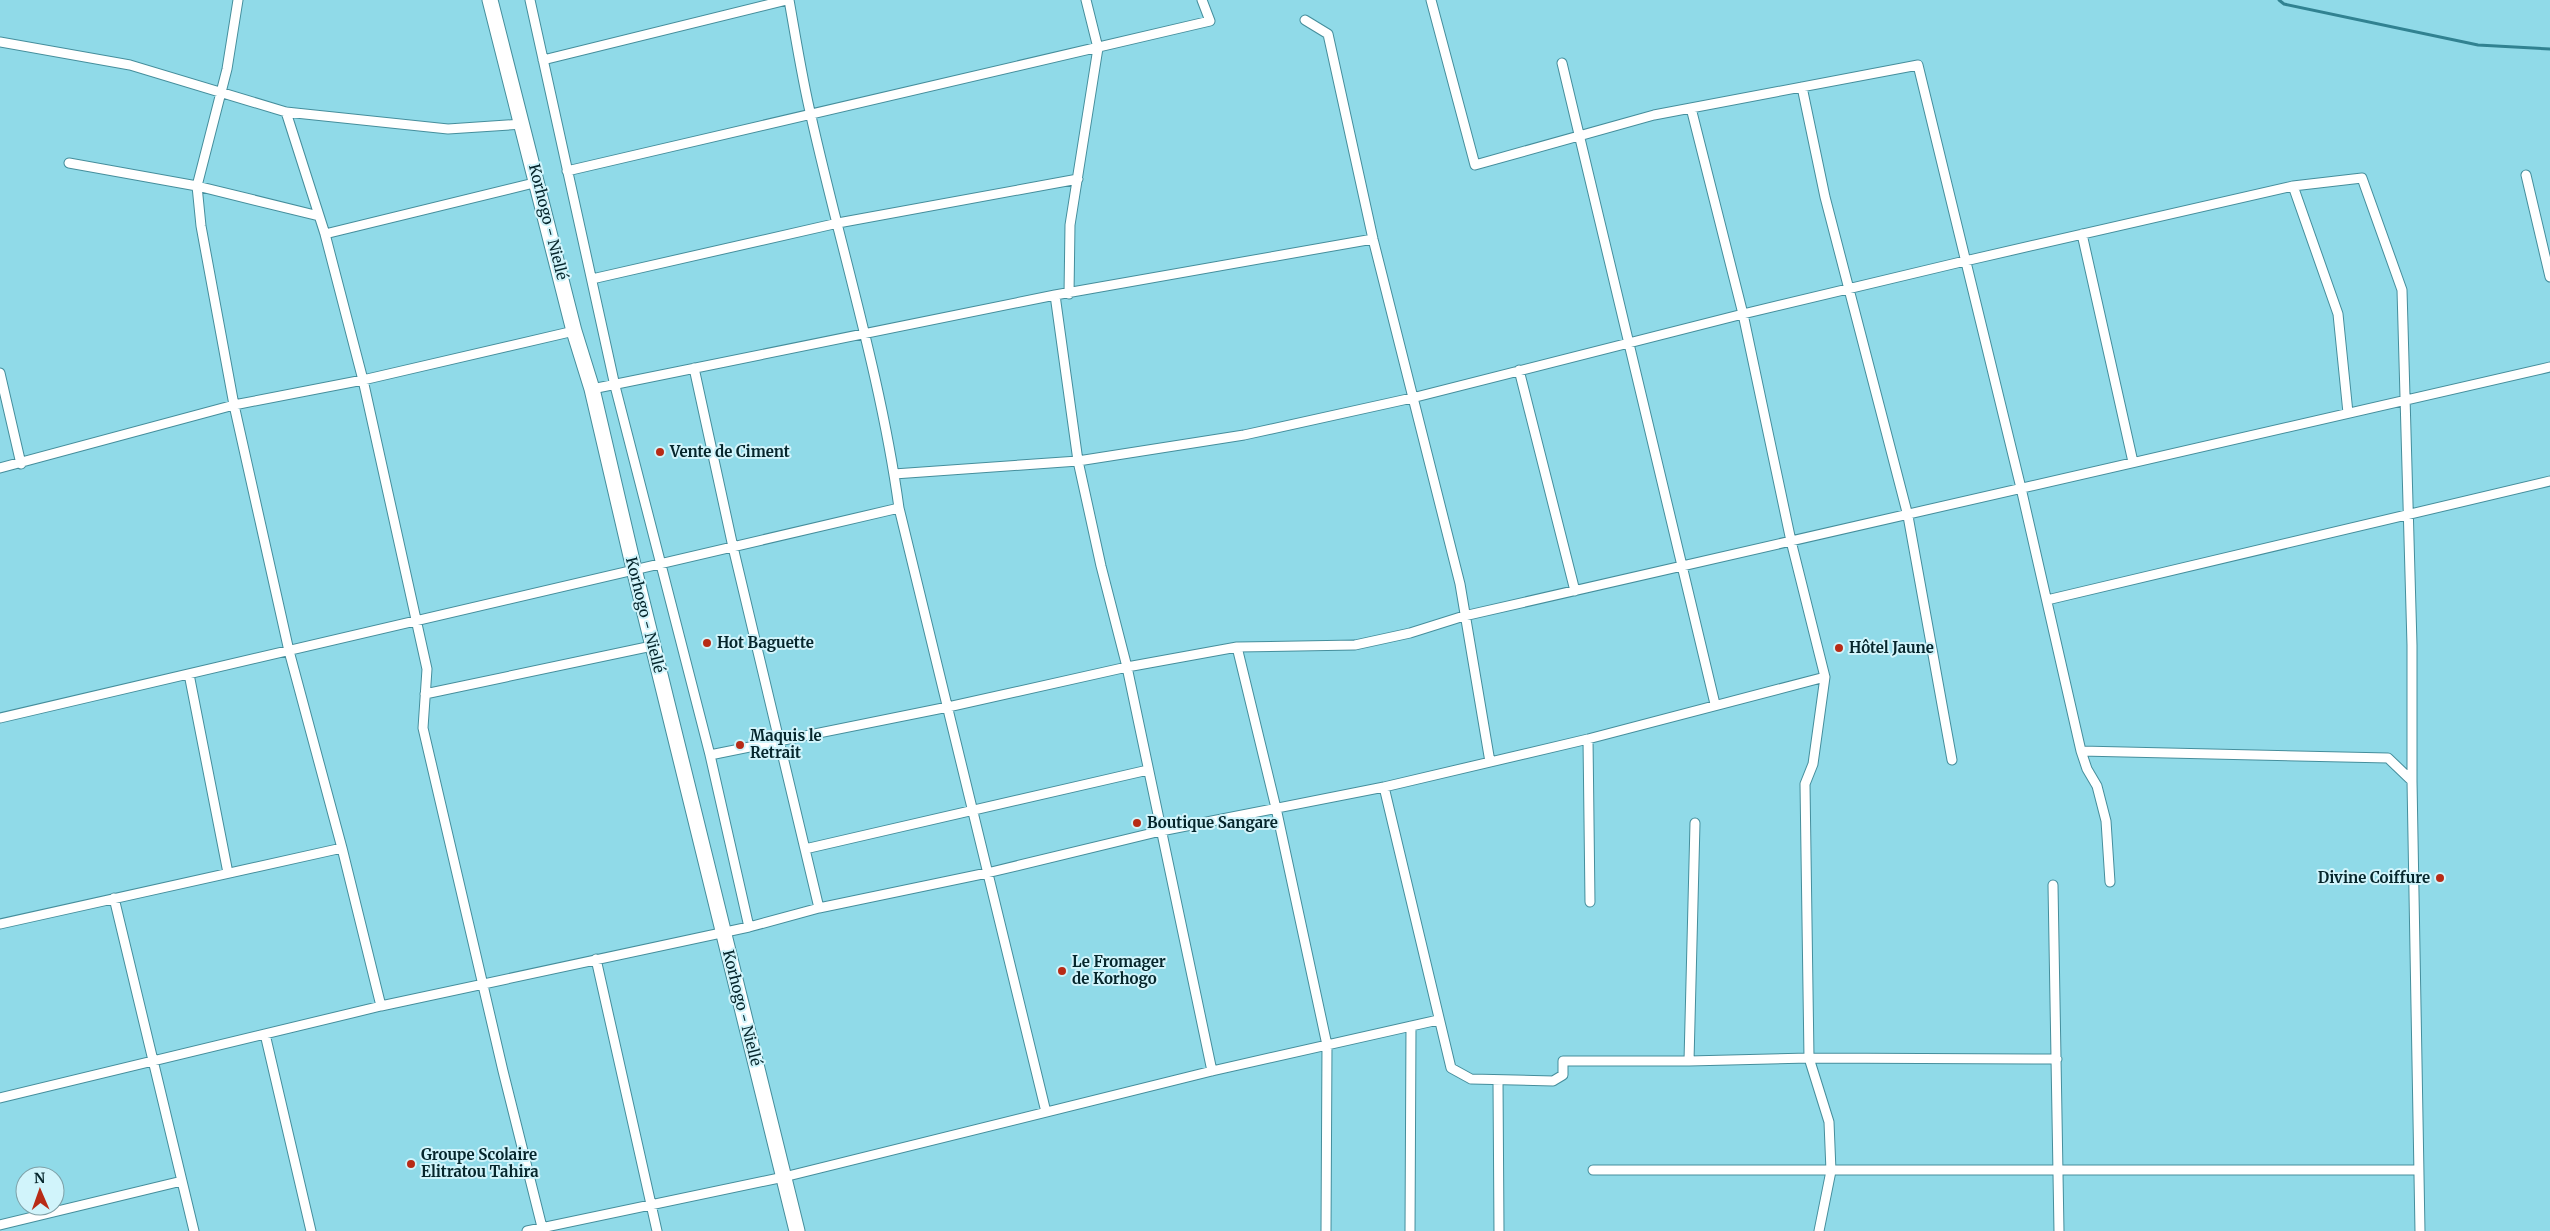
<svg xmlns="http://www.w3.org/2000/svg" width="2550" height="1231" font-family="Merriweather,serif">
<rect width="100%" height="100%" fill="#90dae8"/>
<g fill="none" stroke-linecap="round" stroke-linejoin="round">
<path stroke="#318291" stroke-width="3" d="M2279,0l5,4 194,41 72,4"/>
<g stroke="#458e9c" stroke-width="11">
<path id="street" d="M238,0l-11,69 -30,117 4,40 33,179 55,246 53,197 39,158
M530,0l85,386 95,369 39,172
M789,0c7,39 13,78 22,116 29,130 70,260 88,392l147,604
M1431,0l44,165 179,-50 264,-50 103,423 60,263 6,18 10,17 9,35 4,61
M1305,20l23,14 45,205 87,345 30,178
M0,42l130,23 156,47 162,17 75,-5
M543,60l244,-60
M1562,63l153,641
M1802,87l23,110 83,319 44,244
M1691,108l52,206 48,227 34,136 -12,87 -8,20 4,274 20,64 2,49 -12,60
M286,112l39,122 38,146 64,289 -4,59 80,343 40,160
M69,163l128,23 122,30
M567,171l643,-150 -8,-21
M2526,175l24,102
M2293,186l45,128 10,99
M325,234l213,-52
M2082,234l51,228
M592,279l246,-56 240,-44
M1069,294l1,-69 28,-177 -12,-48
M1055,295l23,166 23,105 26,101 85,404
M694,368l39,179 86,361
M1519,370l56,221
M0,373l21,91
M592,389l463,-94 318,-56
M0,468l234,-63 129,-25 211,-49
M894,474l184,-13 166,-26 168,-37 331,-84 222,-53 328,-75 69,-8 40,112 10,355v136l8,450
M2047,600l503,-119
M1237,647l39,161 51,237 -1,186
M189,674l39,199
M425,694l227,-48
M0,718l899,-210
M1588,739l2,163
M2081,751l307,7 24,23
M710,755l238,-48 179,-40 110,-20 118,-2 55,-12 54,-17 1086,-249
M1384,787l67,281 20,11 82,2 10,-6v-14h126l120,-3 248,1
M805,849l343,-79
M2053,885l6,346
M114,898l80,333
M0,924l342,-76
M596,959l61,272
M265,1034l46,197
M1689,1061l6,-238
M1498,1081l1,150
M0,1098l381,-92 368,-79 70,-19 168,-35 174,-42 223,-44 204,-48 237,-62
M1593,1170h824
M0,1225l182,-44
M527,1231l257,-54 428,-106 226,-51
M1410,1231l1,-205"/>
</g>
<g stroke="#458e9c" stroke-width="17">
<path id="primary" d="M490,0l84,331 18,58 42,180 163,662"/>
</g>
<use href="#street" stroke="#fff" stroke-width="9"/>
<use href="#primary" stroke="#fff" stroke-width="15"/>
</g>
<g fill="#b82b16" stroke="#d1f4fb" stroke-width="2">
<circle cx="660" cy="452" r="5"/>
<circle cx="707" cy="643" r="5"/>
<circle cx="1839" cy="648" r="5"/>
<circle cx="740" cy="745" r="5"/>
<circle cx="1137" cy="823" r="5"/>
<circle cx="2440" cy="878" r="5"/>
<circle cx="1062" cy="971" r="5"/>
<circle cx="411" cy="1164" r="5"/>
</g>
<g text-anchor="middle" stroke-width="4" stroke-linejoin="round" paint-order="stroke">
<g font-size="15" fill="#05252b" stroke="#d1f4fb">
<text transform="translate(548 222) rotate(76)" y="5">Korhogo - Niellé</text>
<text transform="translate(645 615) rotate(76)" y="5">Korhogo - Niellé</text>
<text transform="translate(742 1008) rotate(76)" y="5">Korhogo - Niellé</text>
</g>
<g font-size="15" font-weight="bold" fill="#05252b" stroke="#d1f4fb" text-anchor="start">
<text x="670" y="457">Vente de Ciment</text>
<text x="717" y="648">Hot Baguette</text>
<text x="1849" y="653">Hôtel Jaune</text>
<text x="750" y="741">Maquis le<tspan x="750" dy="17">Retrait</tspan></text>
<text x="1147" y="828">Boutique Sangare</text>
<text x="2430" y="883" text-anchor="end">Divine Coiffure</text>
<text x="1072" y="967">Le Fromager<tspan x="1072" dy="17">de Korhogo</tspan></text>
<text x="421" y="1160">Groupe Scolaire<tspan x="421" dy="17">Elitratou Tahira</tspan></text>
</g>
</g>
<g transform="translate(40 1191) rotate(358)"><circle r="24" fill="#d1f4fb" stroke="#7fa1a8"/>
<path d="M0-4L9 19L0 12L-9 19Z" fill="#b82b16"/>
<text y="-8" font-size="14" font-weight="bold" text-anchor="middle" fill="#05252b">N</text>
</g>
</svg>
